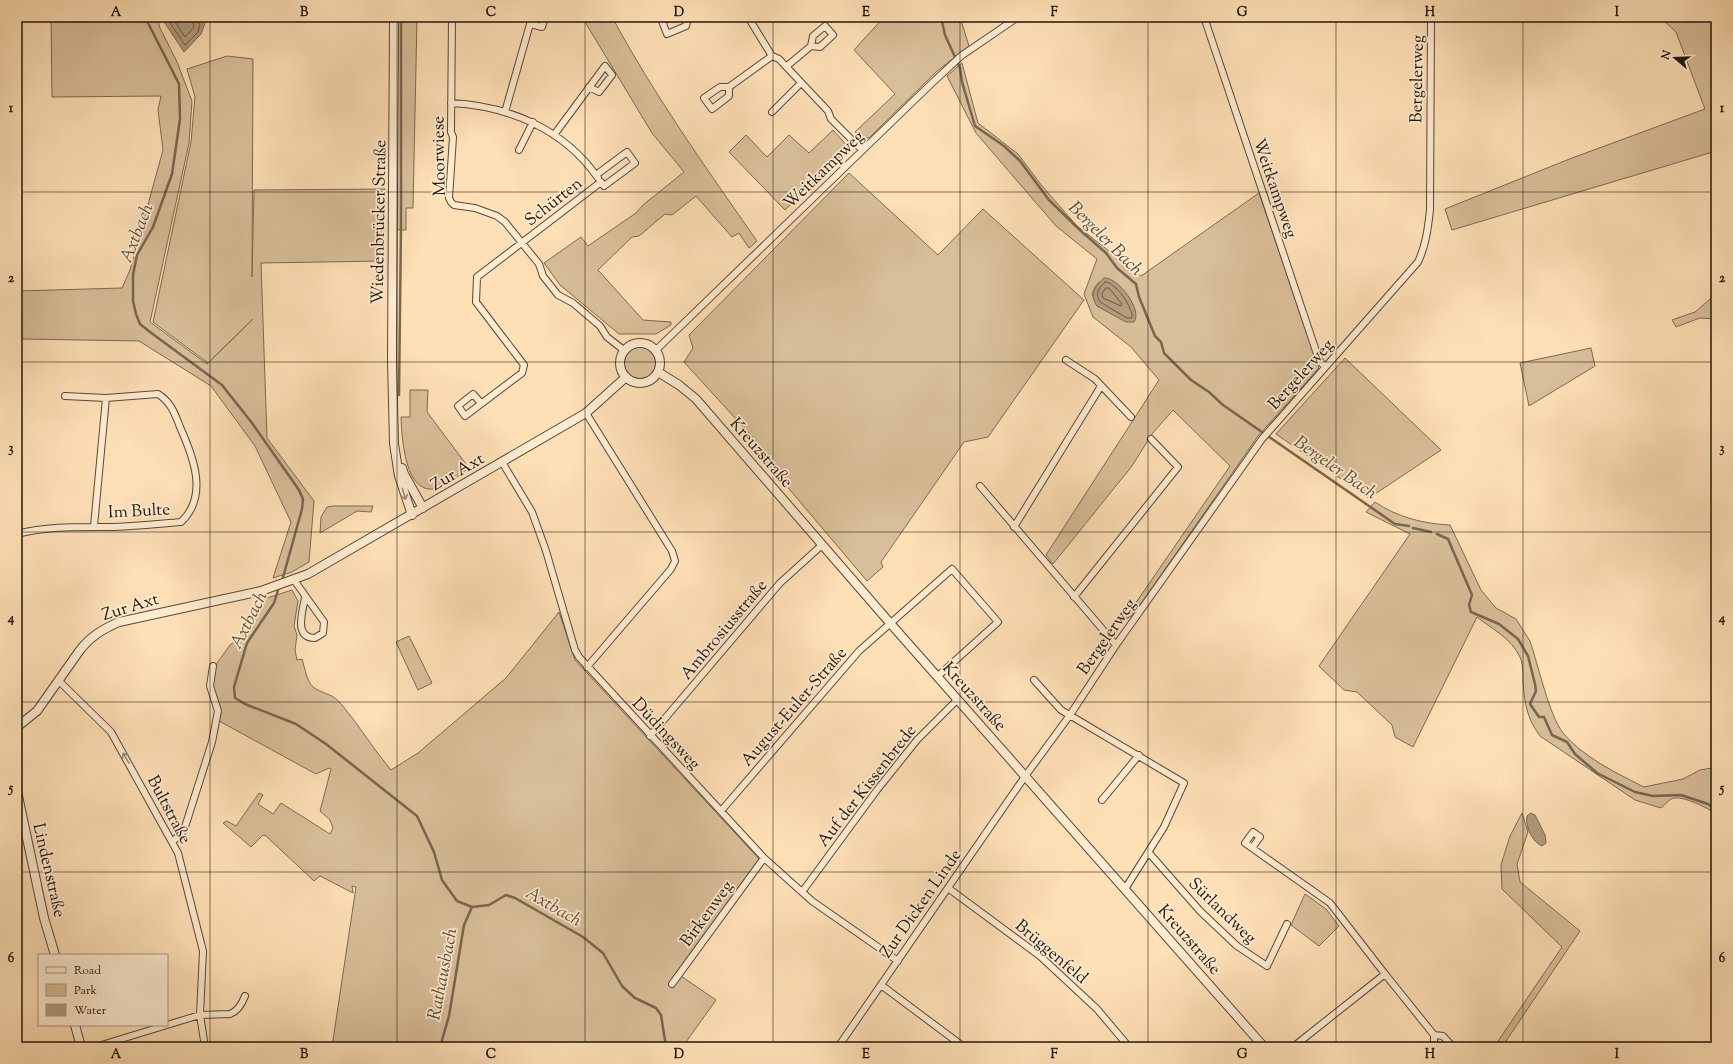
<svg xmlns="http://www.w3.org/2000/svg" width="1733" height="1064" font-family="'Sorts Mill Goudy',serif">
<rect width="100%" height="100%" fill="#fee0b6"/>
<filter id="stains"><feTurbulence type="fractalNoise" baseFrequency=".005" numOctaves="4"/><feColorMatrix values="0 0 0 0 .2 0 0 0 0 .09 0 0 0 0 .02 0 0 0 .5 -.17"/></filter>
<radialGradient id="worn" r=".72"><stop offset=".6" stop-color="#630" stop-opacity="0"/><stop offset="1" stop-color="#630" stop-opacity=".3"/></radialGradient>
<path fill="#d8be99" stroke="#7c6a51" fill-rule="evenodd" d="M51,17h106l3,11 17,34 15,39 -3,42 -39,179 57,42 46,-45 -45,44 -55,-41 38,-180 4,-45 -8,-28 40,-13 26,3 -1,218 2,-87 131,-1 -2,72 -122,2 6,175 47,63 -5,61 -17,10 -19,6 18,-56 -36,-76 -44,-60 -72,-45 -116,-2 -6,-10v-38l105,-3 8,-18 33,-120 -5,-40 3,-14 -109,1z
M398,17h19l-4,191h-7v22h-7l-3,-3z
M582,17h30c42,78 94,151 145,224l-8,7 -10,-15 -7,4 -36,-41 -24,19 -7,-1 -26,22 -7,1 -34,33 45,50 28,2v3l-15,9h-37l-59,-49 -16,-22 37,-26 7,9 48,-33 7,-8 41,-33 -32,-39z
M884,17h76l9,29 -33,26 -67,66 -8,-1 -6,-5 40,-38 -41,-44z
M1660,17h56v134l-264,79 -7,-21 127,-51 133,-49 -29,-77z
M962,63l16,60 40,31 24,32 35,40 64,50 118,-83 60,175 -61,68 -125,179 -9,5 106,-154 -57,-56 -21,24 -20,32 -79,98 -7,-9 113,-175 -28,-33 -38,-30 -9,-23 13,-35 -41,-33 -80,-93 -29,-57zM1099,282l15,32 -17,-8 -5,-12 3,-7z
M833,130l16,18 -64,62 -56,-58 17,-17 21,22 22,-22 20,18z
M849,173l89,82 45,-46 101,91 -96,137 -24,5 -83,120 2,5 -16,14 -110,-130 -1,-10 -72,-79 9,-14 -4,-13z
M1716,294v25l-16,-1 -24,9 -4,-7 23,-8z
M624 363a16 16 0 1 1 32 0a16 16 0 1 1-32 0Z
M1591,348l4,18 -66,40 -9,-43z
M1345,358l96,92 -72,48 -93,-64z
M410,390h18l-1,22 42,56c-8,5 -17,14 -26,18 -38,18 -41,-47 -42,-69h9z
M1375,502c22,15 49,22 75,23l31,65 15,18 20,11 14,22c8,23 19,74 33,92 20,24 53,40 81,54l39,-8 17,-9 12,-2 4,8v38c-8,-6 -32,-18 -42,-16 -5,1 -9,7 -13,10l-26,-8 -95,-64c-13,-17 -16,-34 -17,-55 0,-8 0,-17 -3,-24 -9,-19 -28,-28 -43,-40l-64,130 -18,-10 -3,-12 -35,-33 -13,-2 -25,-24 91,-132 -44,-22z
M333,506h40l-2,6 -14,-1 -37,22 1,-16 6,-10z
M292,590l6,11 -4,25 3,9 -2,15 2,10 5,-1c3,9 5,26 14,30 11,6 17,5 26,16 17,20 31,44 49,65l27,-17 88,-75 53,-66 16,48 184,199 -87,119 9,-2 35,24 -30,42 -1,5h-353l24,-160 -4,-1 1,7 -33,-17 -6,5 -48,-45 -3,-1 -12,12 -28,-24 4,-2 9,5 23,-33 4,2 -5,9 15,10 8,-11 49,31 3,-6 -3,-8 -10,-9 11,-42 -2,-1 -13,6 -97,-53 -7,-35 3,-20 15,-21 18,-14 16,-32z
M409,636l23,47 -14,7 -22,-48z
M1522,813l6,19 -11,32 3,18 60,49 -78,116h-8l68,-100 -60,-58 -1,-24 9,-29z
M1305,894l21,15 13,17 -20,20 -28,-21z"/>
<path fill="#b39b7b" stroke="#78664d" d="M161,17h38l6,6 -4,11 -17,18z
M1104,278c14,-1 39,32 30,44h-8l-29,-16c-8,-12 -2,-20 7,-28z
M1531,813l4,2 10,20 1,8 -4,3c-10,-4 -17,-20 -15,-30z"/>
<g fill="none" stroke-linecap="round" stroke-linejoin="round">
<path stroke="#6a5842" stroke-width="1" d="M166,17l19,28 13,-13 2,-7 -4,-8
M172,17l13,20 9,-10 -3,-10
M1105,282c10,-1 29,27 27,36h-5l-27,-16c-5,-9 -2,-13 5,-20z
M1106,288h3l13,16 -1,2 -18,-8 -1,-4z"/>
<path stroke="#78664d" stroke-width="2.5" d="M145,17l34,67 1,35 -8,55 -19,53 -16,28 -4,20v26l3,13 4,10 10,8 72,53 30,38 47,67 4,9 -1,10 -20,72
M941,17l4,18 15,33 2,14 13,44 29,20 16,15 29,39 32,31 25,22 11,15 19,16 3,13 16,39 6,6 3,11 27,27 18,12 14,13 172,119 14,2
M399,395l2,-170v-208
M1413,528l18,4
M1437,534l11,5 24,56 -3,10 2,7 28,12 19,15 10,17 7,28 1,7 -6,13 9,13h5l8,18 15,7 8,12 22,19 38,19 18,4 28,-1 27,9 8,6
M279,587l-5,16 -27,40 -13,44 1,11 10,6 51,20 30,20 91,72 17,36 8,28 15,21 15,6 17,-2 17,-10 9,3 68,39 20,16 19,33 13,12 21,10 5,7 5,32
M440,1047l9,-31 15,-91 8,-18"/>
<g stroke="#584834" stroke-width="8">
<path id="minor" d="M452,17l-1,115 2,5 -4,61 2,4 3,3 21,3 22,8 8,6 34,42 4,12 15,19 15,8 27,23 7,11 18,14
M673,17l-11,4 5,13 19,-8 2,-8
M748,17l24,39 7,3 49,52 3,8 31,31
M1204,17l115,343 6,7
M530,24l12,3 3,-10
M787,66l24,-20 2,-10 12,-10 8,9 -13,12 -9,-1
M729,87v9l-17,13 -8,-11 16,-11h9l43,-31
M451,103c58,3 113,26 147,75
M505,112l27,-95
M772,112l29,-29
M554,135l51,-69 7,9 -13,17 -10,-5
M519,150l14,-28
M655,351l276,-267 30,-28 57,-39
M1066,360l29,19 36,38
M481,403l-8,-9 -15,12 7,10 57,-43 2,-8 -48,-63 1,-25 124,-95 3,4 31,-23 -8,-11 -31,23
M586,413l86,138 3,10 -4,8 -84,98
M502,462l30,50 14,39 29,99 4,7 185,201 48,43 86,60
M980,486l136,159
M94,526l12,-128
M1014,527l87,-141
M17,534c31,-8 60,-7 91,-7 24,0 49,-3 73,-5 28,-26 12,-66 -1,-95 -5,-13 -9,-25 -22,-33l-52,4 -41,-2
M294,580l30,42 -1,11 -8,5c-22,0 -12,-27 -10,-41
M1074,597l104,-130 -27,-28
M1034,680l27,30 123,73 -20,44 -39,62
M59,681l52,51 67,121 25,98 -3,64 5,32
M650,736l130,-153 42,-38
M1102,800l37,-45
M721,811l138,-160 93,-82 46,53 -60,54
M173,841l8,-7 4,-7 27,-85 6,-31 -8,-25 3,-20
M1252,848l8,-11 -7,-5 -8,11 85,60 55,71
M1149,853l51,58 37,35 30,20 20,-42
M948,888l92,68 57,53 32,38
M802,892l75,-102 40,-50 41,-41
M672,984l92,-126
M881,985l83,62
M167,1025l33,-10 30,-1c8,-3 12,-10 15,-18
M1434,1035l9,1 8,9 -2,2
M95,1047l72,-22
M838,1047l188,-272 44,-60 46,-70 146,-206 156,-177c8,-17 10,-34 12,-52l1,-193
M1293,1047l92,-73 49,61v9l3,3"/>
</g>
<g stroke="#584834" stroke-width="10">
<path id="tertiary" d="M394,17l-2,343 2,84 5,32 13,39
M620 363a20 20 0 1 1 40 0a20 20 0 1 1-40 0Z
M658,372l21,13 17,14 194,224 374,424
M402,468l2,6 19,34
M17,727l20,-16 43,-61c11,-14 23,-21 39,-28l142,-31 47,-17 278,-161 40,-36
M17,791l27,127 11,37
M75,1025l6,22"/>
</g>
<use href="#minor" stroke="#feebd0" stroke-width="6"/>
<use href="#tertiary" stroke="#feebd0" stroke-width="8"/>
</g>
<defs><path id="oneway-shaft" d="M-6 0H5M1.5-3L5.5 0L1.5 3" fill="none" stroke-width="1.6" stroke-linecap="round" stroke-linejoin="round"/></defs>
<g stroke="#9a8b76">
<use href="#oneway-shaft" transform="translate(404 494) rotate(74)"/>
<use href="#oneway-shaft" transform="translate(126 758) rotate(-120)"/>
</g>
<path fill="none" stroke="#201609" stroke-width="1" stroke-opacity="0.55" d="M210,17v1030M397,17v1030M585,17v1030M773,17v1030M960,17v1030M1148,17v1030M1336,17v1030M1523,17v1030M17,192h1699M17,362h1699M17,532h1699M17,702h1699M17,872h1699"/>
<g text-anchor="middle" stroke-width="3.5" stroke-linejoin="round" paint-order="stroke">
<g font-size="17" fill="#201609" stroke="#feebd0">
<text transform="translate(1416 79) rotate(-89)" y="6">Bergelerweg</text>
<text transform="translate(438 156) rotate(-91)" y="6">Moorwiese</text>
<text transform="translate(823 169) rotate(-44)" y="6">Weitkampweg</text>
<text transform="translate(1276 188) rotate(71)" y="6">Weitkampweg</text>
<text transform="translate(553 201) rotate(-38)" y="6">Schürten</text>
<text transform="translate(378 222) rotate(-89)" y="6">Wiedenbrücker Straße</text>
<text transform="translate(1300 374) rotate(-48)" y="6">Bergelerweg</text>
<text transform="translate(762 452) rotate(49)" y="6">Kreuzstraße</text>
<text transform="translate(457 471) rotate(-30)" y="6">Zur Axt</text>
<text transform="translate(139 510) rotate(-3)" y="6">Im Bulte</text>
<text transform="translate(130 606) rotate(-17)" y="6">Zur Axt</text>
<text transform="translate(723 629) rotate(-50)" y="6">Ambrosiusstraße</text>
<text transform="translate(1106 636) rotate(-55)" y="6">Bergelerweg</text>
<text transform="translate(975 696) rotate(48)" y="6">Kreuzstraße</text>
<text transform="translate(793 706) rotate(-49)" y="6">August-Euler-Straße</text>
<text transform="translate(667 733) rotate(47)" y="6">Düdingsweg</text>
<text transform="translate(866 785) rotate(-52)" y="6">Auf der Kissenbrede</text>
<text transform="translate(170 809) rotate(62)" y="6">Bultstraße</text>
<text transform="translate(50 870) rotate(77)" y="6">Lindenstraße</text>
<text transform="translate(920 903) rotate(-55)" y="6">Zur Dicken Linde</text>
<text transform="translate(1223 910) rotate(44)" y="6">Sürlandweg</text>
<text transform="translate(706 913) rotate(-54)" y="6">Birkenweg</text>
<text transform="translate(1190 939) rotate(49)" y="6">Kreuzstraße</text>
<text transform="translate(1052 951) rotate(40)" y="6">Brüggenfeld</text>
</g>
<g font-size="18" font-style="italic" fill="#5b4b37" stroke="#feebd0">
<text transform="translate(136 233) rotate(-68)" y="6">Axtbach</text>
<text transform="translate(1106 238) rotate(45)" y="6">Bergeler Bach</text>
<text transform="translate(1336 467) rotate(35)" y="6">Bergeler Bach</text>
<text transform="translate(248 620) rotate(-63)" y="6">Axtbach</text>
<text transform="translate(554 906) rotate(30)" y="6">Axtbach</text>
<text transform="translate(442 974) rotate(-79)" y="6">Rathausbach</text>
</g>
</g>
<rect width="1733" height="1064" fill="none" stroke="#fee0b6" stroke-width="44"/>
<rect x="38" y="954" width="130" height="72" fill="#feebd0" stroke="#a59680"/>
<rect x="46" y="967" width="20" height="6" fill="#feebd0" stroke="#a59680"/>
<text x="74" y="974" font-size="12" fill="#201609">Road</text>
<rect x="46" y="984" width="20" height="12" fill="#d8be99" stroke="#a59680"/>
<text x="74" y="994" font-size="12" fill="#201609">Park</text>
<rect x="46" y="1004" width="20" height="12" fill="#b39b7b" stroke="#a59680"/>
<text x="74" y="1014" font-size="12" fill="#201609">Water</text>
<g transform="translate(1675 58) rotate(289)" stroke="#feebd0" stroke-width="3" paint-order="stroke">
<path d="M0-3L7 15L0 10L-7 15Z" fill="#201609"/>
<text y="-6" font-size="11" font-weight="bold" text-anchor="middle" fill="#201609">N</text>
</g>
<rect x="22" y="22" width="1689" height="1020" fill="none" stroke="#201609" stroke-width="1.5"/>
<g font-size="13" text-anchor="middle" font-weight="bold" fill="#201609">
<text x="116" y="16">A</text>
<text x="304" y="16">B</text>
<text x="491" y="16">C</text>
<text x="679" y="16">D</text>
<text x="866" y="16">E</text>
<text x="1054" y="16">F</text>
<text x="1242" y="16">G</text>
<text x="1430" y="16">H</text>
<text x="1617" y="16">I</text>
<text x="11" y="112">1</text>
<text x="1722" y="112">1</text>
<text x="11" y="282">2</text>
<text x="1722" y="282">2</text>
<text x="11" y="452">3</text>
<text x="1722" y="452">3</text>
<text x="11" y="622">4</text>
<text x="1722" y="622">4</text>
<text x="11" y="792">5</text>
<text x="1722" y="792">5</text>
<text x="11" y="962">6</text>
<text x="1722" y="962">6</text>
<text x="116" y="1058">A</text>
<text x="304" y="1058">B</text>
<text x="491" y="1058">C</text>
<text x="679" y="1058">D</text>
<text x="866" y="1058">E</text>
<text x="1054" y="1058">F</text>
<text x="1242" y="1058">G</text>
<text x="1430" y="1058">H</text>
<text x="1617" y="1058">I</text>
</g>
<rect width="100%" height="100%" filter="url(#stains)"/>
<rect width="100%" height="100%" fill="url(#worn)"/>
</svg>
